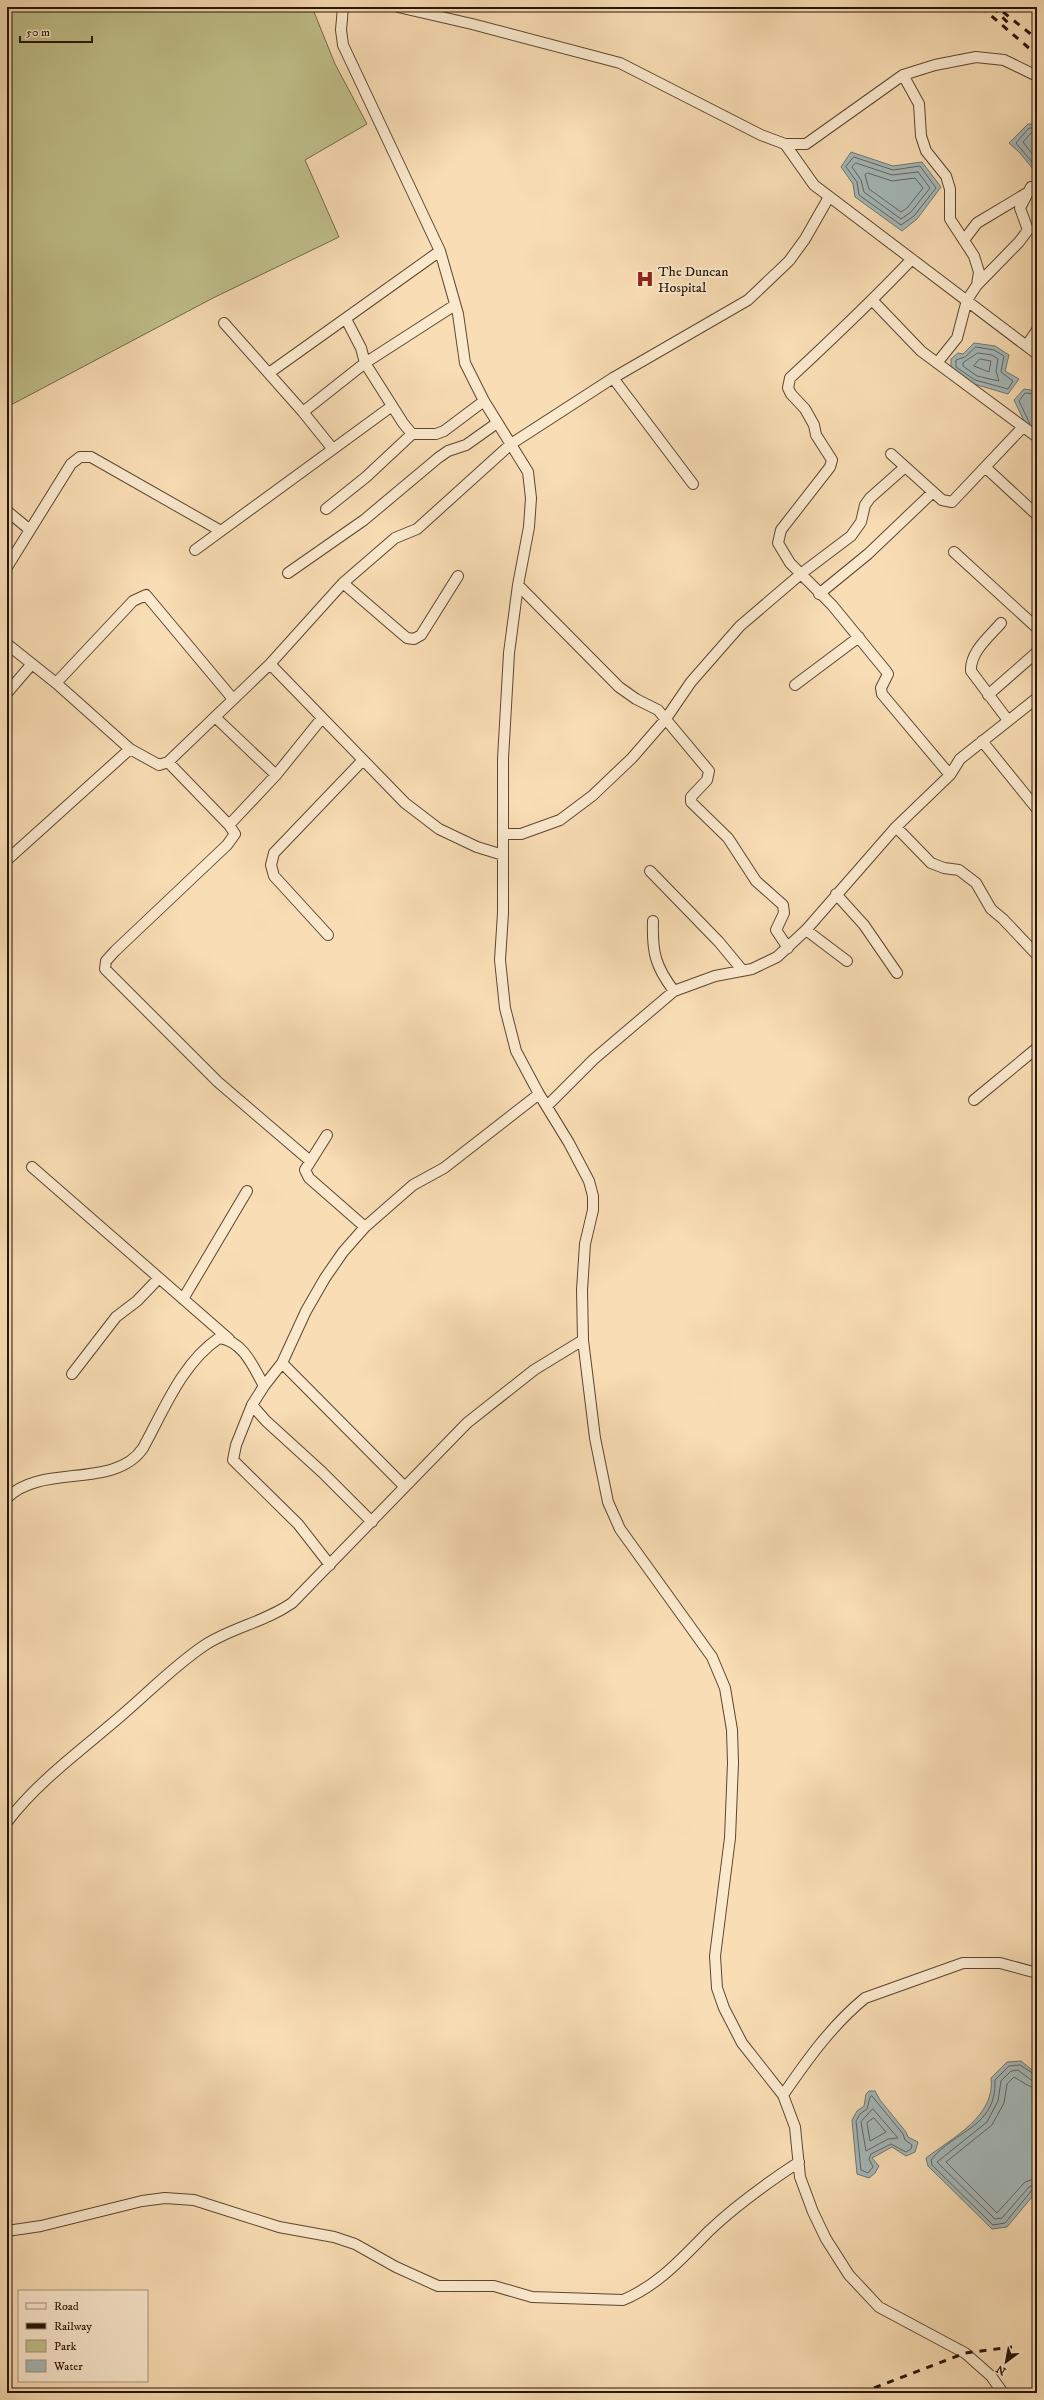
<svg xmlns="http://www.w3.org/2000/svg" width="1044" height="2400" font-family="'IM FELL DW Pica',serif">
<rect width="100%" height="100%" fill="#f9ddb4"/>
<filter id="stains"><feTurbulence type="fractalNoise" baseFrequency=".005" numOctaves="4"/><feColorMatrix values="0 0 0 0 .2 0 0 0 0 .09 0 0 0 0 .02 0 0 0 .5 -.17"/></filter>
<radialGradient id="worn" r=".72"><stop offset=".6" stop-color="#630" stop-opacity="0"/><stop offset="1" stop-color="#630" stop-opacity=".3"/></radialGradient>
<path fill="#c0c08b" stroke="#736a48" d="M7,7h305l23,57 32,60 -62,36 34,77 -126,61 -206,109z"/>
<path fill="#a4b8b9" stroke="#727771" d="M1028,124h9v50l-17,-21 -11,-10z
M851,152l42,14 29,-4 19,25 -24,32 -15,12 -47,-34 -2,-13 -12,-17z
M974,343l21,3 14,9 -4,16 14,8 -11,15 -34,-10 -23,-15v-10l7,-6 5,1z
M1024,389l13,2v41l-9,-3 -14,-29z
M1021,2061l16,13v117l-30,36 -15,2 -64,-63 -2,-8c26,-20 70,-42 65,-80l16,-16z
M869,2091h6l5,9 26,32 2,5 10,5 -3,10 -9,4 -14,-9 -20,11 7,8 -4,7 -6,5 -12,-4 -5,-54 5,-9 7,-5 2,-12z"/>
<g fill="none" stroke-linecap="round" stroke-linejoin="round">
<path stroke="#65665f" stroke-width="1" d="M1037,128h-8l-13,15 21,25
M1037,133h-6l-8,9 14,18
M854,157l39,13 27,-4 16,22 -22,28 -13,9 -42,-30 -2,-13 -11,-15z
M856,163l36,12 26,-3 12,16 -19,24 -10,7 -37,-27 -3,-12 -9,-13z
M868,173l24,8 23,-3 8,10 -16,20 -6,4 -32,-23 -4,-14z
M976,347l18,3 10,6 -3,16 12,9 -5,8 -33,-9 -19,-13v-7l9,-3z
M978,353l14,2 6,4 -2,12 3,10 -22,-5 -14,-10v-3z
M980,359l11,2 -2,11 -15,-6z
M1030,424l-11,-23 6,-8 12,1
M1037,2076l-17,-11 -11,1 -14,14c2,48 -41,50 -64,80l1,5 61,60 12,-2 27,-33 5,-1
M1037,2081l-6,-1 -13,-10 -7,1 -10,10 -3,20 -11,21 -50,40 58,57 7,-1 27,-31 8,-3
M1037,2088l-8,-2 -15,-9 -7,7 -3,19 -12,22 -46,37 51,51 28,-31 12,-4
M872,2096l31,38 2,6 7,5 -1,4 -5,3 -15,-8 -20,10 -2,5 4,8 -5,6 -7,-3 -5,-49 4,-7 7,-5 3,-12z
M873,2109l25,29 -10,1 -22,12 -5,-29z
M874,2118l12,14 -16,9 -3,-18z"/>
<g stroke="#5b4731" stroke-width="12">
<path id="minor" d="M343,7l-2,23 2,15 97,206 18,63 7,49 19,38 44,71 3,26 -2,29 -11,58 -9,68 -6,106v154l-3,47 5,48 11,43 23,43 30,49 20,38 4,15v14l-8,34 -3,46 1,50 12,98 13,64 12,27 92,128 13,31 7,42 1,33 -3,75 -15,118 2,32 7,20 18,35 41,52 12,32 5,50 13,35 13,27 23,36 30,32 86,46 26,23 12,17
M398,7l74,17 148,39 141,72 24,9h21l97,-69 32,-10 41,-8 28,3 33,16
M903,75l16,29 2,32 5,15 20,25 4,13v30l24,37 5,16 -2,13 -10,15 -10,38 -20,25
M785,144l29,41 223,169
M964,240l13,-17 50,-30
M912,259c-39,41 -80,80 -122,119l-2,10 3,6 14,15 9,16 2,10 16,25 -2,7 -49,63 -3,13 12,20 42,42 54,66 2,3 -7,14 1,6 68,81
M977,285l42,-43 9,-12 -8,-22 11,-21
M873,301l48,50 116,86
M224,323l79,89 62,-49 90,-58
M1027,345l10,-15
M269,373l171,-122
M613,378l80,106
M303,412l29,36
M412,434h24l8,-3 40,-30
M891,454l51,46 10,2 71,-75
M985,467l52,48
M326,509l40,-32 46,-43 -9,-11 -38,-60 -4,-15 -15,-29
M7,511l23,19
M195,550l197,-144
M954,552l83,76
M7,567l64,-103 9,-7h11l130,74
M288,573l76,-53 74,-62 10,-7 18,-6 31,-22
M343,583l58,50 6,5 7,1 7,-4 37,-59
M518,585l101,102 17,12 22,11 51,61 -2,9 -16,17v5l37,36 28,43 27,24 1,8 -8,17 12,18
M819,594l49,-40 65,-62
M1001,623c-12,14 -31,29 -30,48l36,48
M7,644l49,39 74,66 29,16 9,-3 102,-98 73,-81 52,-45 22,-9 94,-85 102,-66 135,-78 41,-39 16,-22 24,-42
M270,664l135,139 34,26 38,18 26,8
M56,683l77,-82 13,-6 87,104
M795,685l64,-48
M7,693l24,-28
M988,695l49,-43
M215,717l61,58
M982,741l55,68
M168,762l61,63 6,9 -8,11 -112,106 -9,10 -1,8 113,113 91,78
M229,825l47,-50 46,-57
M896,827l35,36 13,5 15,2 17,13 15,26 12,10 34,36
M503,834h18l39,-14 32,-24 40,-38 33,-38 26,-38 49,-56 62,-53 49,-37 10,-14 4,-17 5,-7 35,-31
M7,860l123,-111
M650,871l69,71 24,29
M836,894l28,31 33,48
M653,921c-1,31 2,45 21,70
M806,930l41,31
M328,935l-54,-59 -3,-11 3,-12 89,-93
M974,1100l63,-52
M547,1106l47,-47 80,-68 41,-15 37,-7 25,-12 29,-27 90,-103 54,-52 10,-16 77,-61
M327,1135l-22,35 4,8 56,49
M32,1167l197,172
M183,1299l64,-108
M282,1363l123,124
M72,1374l44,-57 21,-16 22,-23
M252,1405l-16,40 -3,15 65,64 32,41
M7,1498c34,-35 108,-8 136,-50 21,-38 39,-85 76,-110 24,3 34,28 45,48
M372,1522l-50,-50 -56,-51 -14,-16 12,-19 18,-23 24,-52 19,-33 18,-26 22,-25 48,-42 31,-17 95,-74
M7,1822c32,-42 76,-73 115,-107 28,-24 53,-50 83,-70 28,-18 60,-23 87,-42l175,-180 67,-53 49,-30
M783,2095c24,-35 49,-70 82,-97l98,-35h37l37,10
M7,2231l34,-5 101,-25 23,-3 29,2 85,27 55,10 21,7 41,23 42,19h56l38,11 91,3c36,-15 59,-42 86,-69 27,-26 58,-48 90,-69"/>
</g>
<use href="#minor" stroke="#fbe9ce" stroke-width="10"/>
<path stroke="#261505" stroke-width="3" stroke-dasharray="7 7" stroke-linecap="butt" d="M981,7l56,48
M993,7l15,16
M1003,12l34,27
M861,2393l104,-40 47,-6"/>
</g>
<defs>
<g id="hospital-bare" transform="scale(1.38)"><path d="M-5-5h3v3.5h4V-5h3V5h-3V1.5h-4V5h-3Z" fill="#8f2418" stroke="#fbe9ce" stroke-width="2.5" paint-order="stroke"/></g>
</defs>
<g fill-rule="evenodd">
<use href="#hospital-bare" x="645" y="279"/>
</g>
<g text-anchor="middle" stroke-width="4" stroke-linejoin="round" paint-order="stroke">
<g font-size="14" fill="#261505" stroke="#fbe9ce" text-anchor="start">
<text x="658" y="276">The Duncan<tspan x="658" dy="16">Hospital</tspan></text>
</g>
</g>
<rect width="1044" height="2400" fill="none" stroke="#f9ddb4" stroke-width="24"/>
<rect x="8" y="8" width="1028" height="2384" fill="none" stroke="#261505" stroke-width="2"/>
<rect x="12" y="12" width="1020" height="2376" fill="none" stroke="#261505"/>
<rect x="18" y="2290" width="130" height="92" fill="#fbe9ce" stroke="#a6947e"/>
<rect x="26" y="2303" width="20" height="6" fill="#fbe9ce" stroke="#a6947e"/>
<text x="54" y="2310" font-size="12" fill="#261505">Road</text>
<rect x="26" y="2323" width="20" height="6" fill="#261505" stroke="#a6947e"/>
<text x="54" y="2330" font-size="12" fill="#261505">Railway</text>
<rect x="26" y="2340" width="20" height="12" fill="#c0c08b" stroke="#a6947e"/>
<text x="54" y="2350" font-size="12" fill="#261505">Park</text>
<rect x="26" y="2360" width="20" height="12" fill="#a4b8b9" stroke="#a6947e"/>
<text x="54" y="2370" font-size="12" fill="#261505">Water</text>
<g transform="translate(1006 2362) rotate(212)" stroke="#fbe9ce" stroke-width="3" paint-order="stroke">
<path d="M0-3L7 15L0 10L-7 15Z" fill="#261505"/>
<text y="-6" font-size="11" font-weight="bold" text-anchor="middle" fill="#261505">N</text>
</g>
<path d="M20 36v6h72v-6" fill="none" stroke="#261505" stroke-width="2"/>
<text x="26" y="36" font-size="12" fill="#261505" stroke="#fbe9ce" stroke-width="3" paint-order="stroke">50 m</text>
<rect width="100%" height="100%" filter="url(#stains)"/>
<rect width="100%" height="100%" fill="url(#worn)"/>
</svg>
